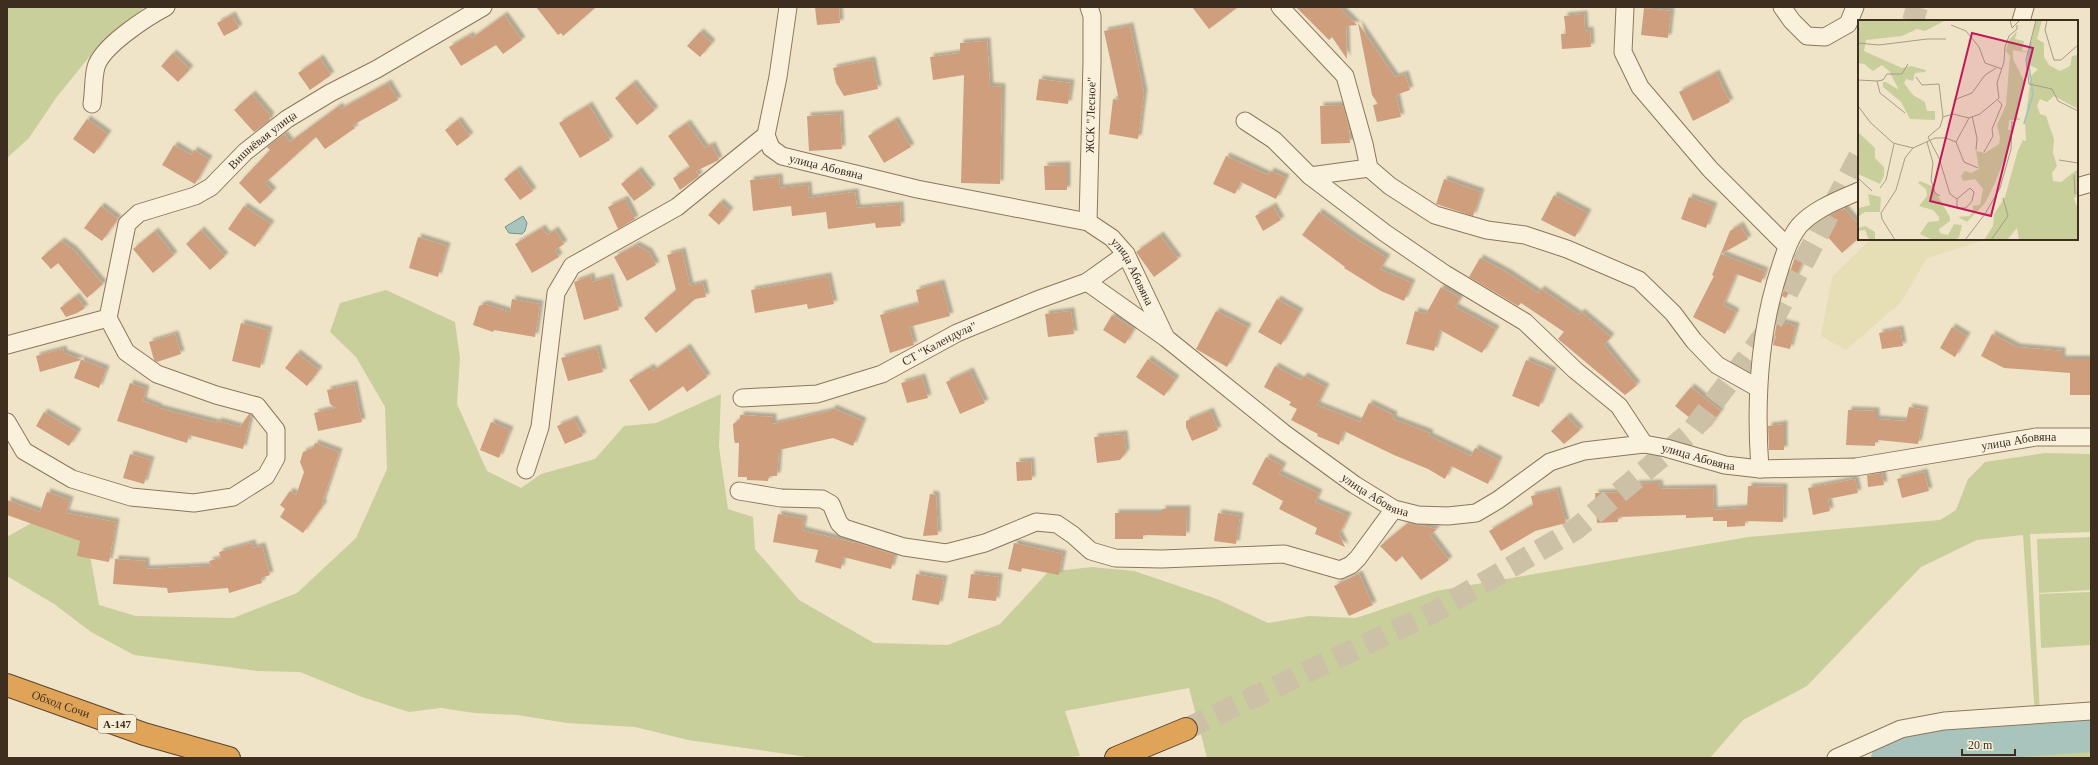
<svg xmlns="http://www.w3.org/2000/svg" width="2098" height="765" font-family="'Times New Roman',serif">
<defs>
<filter id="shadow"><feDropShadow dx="3.5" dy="-3.5" stdDeviation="1" flood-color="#0004"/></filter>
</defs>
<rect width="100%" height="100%" fill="#f0e4c8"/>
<path fill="#e6deb5" d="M1871,239h116l-60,19 -26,44 -55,48 -25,-14 11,-59z"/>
<path fill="#c9cf9b" d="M7,7h138l-47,39 -42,52 -27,40 -22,20z
M386,290l69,32 5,36 -3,46 30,67 34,17 20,-14 54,-15 29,-33 32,-3 65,-29 -2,53 9,62 25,8 2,32 44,51 75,43 74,2 52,-21 48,-52 44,-5 42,4 83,28 51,24 41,-7 47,2 80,-27 312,-54 192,-17 16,-10 12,-31 17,-17 60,-9 46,1v78l-61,2 11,197 50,-4v31h-183l15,-9 113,-17 -13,-197 -46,5 -56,27 -114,119 -64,34 -33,38h-503l-18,-70 -124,23 15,45 -23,2h-243l-126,-18 -53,-13 -68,-4 -50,-8 -43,-2 -33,-5 -32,4 -47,-15 -62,-25 -43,-1 -123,-16 -43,-23 -37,-28 -47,-28v-39l26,-15 34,3 22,24 10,56 37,11 97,2 64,-25 59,-55 31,-69 -2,-62 -29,-50 -26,-25 10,-29z
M2091,537v53l-52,3 -2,-54z
M2091,592v53l-50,3 -2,-54z"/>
<path fill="#a9c4bc" stroke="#6f938a" d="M523,216l4,7 -2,8 -3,3 -13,-1 -4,-6z"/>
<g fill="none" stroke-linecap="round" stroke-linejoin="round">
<path stroke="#a9c4bc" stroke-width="32" d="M1887,758l46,-16 59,1 99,-7"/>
</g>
<path fill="#cf9f7d" filter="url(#shadow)" d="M536,7h60l-33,29 -2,-3 -3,2z
M815,7h24l1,16 -23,2z
M1192,7h46l-29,22z
M1296,7h43l18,18 -11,1 1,33 -15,-22 -3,3z
M1644,8l27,3 -3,27 -27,-3z
M1584,14l1,17 5,-1 1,17 -29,2 -1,-15h5l-2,-18z
M232,15l7,13 -15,8 -7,-13z
M504,15l18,25 -19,14 -7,-9 -35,21 -12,-19 21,-12 2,3z
M1358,23l37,54 10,-3 5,16 -14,5 5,22 -24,5 -4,-17 5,-1 -6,-9z
M1130,26l14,67 -6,46 -29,-5 4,-35 6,1 -15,-69z
M700,32l12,11 -12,14 -13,-11z
M987,41l3,45 12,1 -2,97 -39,-1 3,-108 -31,5 -3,-23 30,-4v-10z
M173,53l17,16 -12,13 -17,-16z
M320,58l11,17 -21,15 -12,-17z
M872,60l6,29 -34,7 -8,-13 -3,-15z
M1716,73l14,29 -37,19 -14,-29z
M1039,79l32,4 -3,21 -32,-4z
M388,83l10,17 -45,25 2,3 -30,21 -9,-12 -51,46 8,8 -13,13 -21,-21 31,-33 -3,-3 17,-13 6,8 49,-36 2,3z
M633,83l22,27 -18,15 -22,-27z
M252,94l19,22 -2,2 1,2 -16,12 -20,-22z
M589,105l21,35 -30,18 -21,-35z
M1343,105l6,24 1,14 -29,1 -1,-38z
M840,114l2,35 -33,2 -2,-35z
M87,119l21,15 -14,20 -21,-15z
M458,120l12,16 -13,10 -12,-16z
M895,120l16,27 -27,16 -16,-27z
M687,123l18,25 7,-3 7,15 -23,11 3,5 -19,14 -7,-12 17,-11 -22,-31z
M174,145l17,10 3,-5 15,9 -14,25 -33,-19z
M1226,156l42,19 3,-4 15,7 -10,21 -35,-17 -6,12 -22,-10z
M1067,165v25h-22l-1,-24z
M517,169l16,22 -13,9 -16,-21z
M638,170l14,18 -18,13 -13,-17z
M779,177l1,11 28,-3 1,13 46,-6 2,16 43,-3 1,21 -25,2 -1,-5 -47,6 -2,-17 -34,4 -1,-10 -38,5 -3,-31z
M1444,179l37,13 -8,24 -37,-12z
M1554,195l34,18 -13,24 -34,-17z
M1689,197l25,9 -8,22 -25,-9z
M625,199l10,20 -17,10 -10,-22z
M720,202l10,9 -11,14 -11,-10z
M101,206l17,13 -16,22 -18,-13z
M244,206l27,18 -16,23 -27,-18z
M1273,206l8,14 -18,11 -8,-15z
M1844,208l15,17v13l-17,15 -25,-28 10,-8z
M1319,212l36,26 32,20 -7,11 32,14 -8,18 -23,-10 -37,-23 1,-1 -43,-32z
M1740,225l8,14 -27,15 44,17 -4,12 -25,-9 -13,31 13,7 -11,22 -32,-17 21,-41 -2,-1 18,-44z
M542,228l5,7 8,-5 9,14 -9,6 4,7 -27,16 -17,-29z
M201,230l24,26 -15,14 -24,-26z
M155,231l19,24 -21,18 -20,-24z
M1160,235l18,24 -24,18 -18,-25z
M418,237l29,9 -9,31 -29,-9z
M61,241l13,9 29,34 -16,14 -29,-35 -7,6 -10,-11z
M636,245l13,7 7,13 -29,16 -13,-24z
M682,251l8,35 13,-3 3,14 -11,2 -39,34 -12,-15 32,-28 -9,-35z
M1797,251l9,4 -20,43 -4,-2z
M1480,258l28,15 30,20 3,-4 38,26 2,-3 30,25 -7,8 33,40 -12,10 -67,-56 6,-7 -43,-29 -3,3 -49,-29z
M591,276l1,6 18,-5 9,33 -35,10 -10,-38z
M828,276l6,28 -26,5 -1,-5 -52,9 -4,-23z
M941,283l9,33 -41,11 5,18 -24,8 -10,-38 39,-11 -3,-14z
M1441,287l19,11 -5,9 41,22 -14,24 -42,-23 -6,21 -28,-7 9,-33 11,3z
M76,296l9,12 -8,5 -11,4 -6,-9z
M512,299l28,5 -5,33 -41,-7 -1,2 -20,-7 6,-19 6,-2 25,8z
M1277,299l23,13 -19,33 -23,-13z
M1071,311l3,23 -26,3 -3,-23z
M1216,311l32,16 -21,40 -31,-18z
M1112,315l22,14 -9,15 -22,-14z
M1777,321l19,5 -6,23 -17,-4z
M241,323l28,7 -9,38 -28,-7z
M1952,327l15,9 -12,21 -15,-9z
M1900,329l3,17 -21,3 -3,-16z
M175,334l6,20 -24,8 -3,-2 -5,-18z
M1992,334l25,13 45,4v8h29v36h-21v-22l-66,-5 -23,-12z
M687,347l20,30 -20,15 -4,-6 -34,25 -20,-31 22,-13 2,4z
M597,348l6,24 -35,9 -7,-23z
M63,349l1,4 42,16 -7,19 -25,-10 7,-18 -41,12 -4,-16z
M297,353l22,17 -12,16 -22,-18z
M1148,359l28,20 -12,17 -28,-19z
M1526,360l27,11 -14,36 -27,-11z
M1275,366l26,14 3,-4 22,11 -9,18 43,17 9,-19 25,12 -1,4 37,14 -1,3 42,20 4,-8 24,12 -11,24 -37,-18 -6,13 -17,-10 -34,-14 -50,-24 -5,14 -22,-9 1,-2 -27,-14 6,-11 -8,-4 2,-3 -27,-15z
M970,371l15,32 -25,11 -14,-32z
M922,377l6,21 -21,5 -6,-20z
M130,383l16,6 -3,12 16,6 -1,1 59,15 1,-2 22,6 9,-13 2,1 -8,34 -54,-14 -2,8 -70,-22z
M354,384l8,38 -44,9 -4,-18 22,-5 -6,-4 -3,-14z
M1691,387l30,24 -15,20 -31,-25z
M1909,407l16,3 -7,34 -40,-4v2h-3v4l-29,-1 2,-35 28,1v8l30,2z
M833,408l30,13 -10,25 -20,-8 -54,12 -2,26h-8l-1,5 -21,-1v-3h-9l1,-34h-4l-1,-4 -1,-15 7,-5v-4l33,2v7l58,-13z
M1210,411l8,19 -26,11 -6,-14v-6z
M44,412l34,20 -9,14 -33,-20z
M1567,416l13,14 -16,14 -13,-13z
M574,419l9,17 -18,8 -8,-18z
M491,422l19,8 -11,28 -19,-8z
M1784,424v26h-15l-1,-24z
M1124,434l2,18 -6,8 -23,3 -3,-26z
M315,443l24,9 -17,51 2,1 -21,29 -23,-16 5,-8 -5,-4 10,-14 6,4 8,-23 -4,-10 3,-10 10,-4z
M130,454l21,6 -7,24 -21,-6z
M1266,457l17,9 -4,8 40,19 -4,9 33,14 -8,17 -2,-1 7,15 -30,-13 2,-6 -38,-19 4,-8 -31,-17z
M1031,461l1,19 -15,1 -1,-19z
M1924,472l5,19 -27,7 -5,-19z
M1882,473l2,12 -16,2 -1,-12z
M1855,479l3,14 -30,6 2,12 -17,4 -5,-27z
M1659,483l1,6 53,-1 1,22 33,-2 1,-22 36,1 -1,35 -38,-1v5l-18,1v-6h-14v-4l-27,1v-3l-68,2v5l-21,1 -2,-30 40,-1v-8z
M1557,490l9,33 -31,8 -34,20 -12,-20 44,-26 -2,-9z
M47,492l23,8 -4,13 50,9 -7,40 -32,-6 3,-15 -73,-26v-15l33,12z
M930,494l6,1 2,40 -15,1z
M1162,509h25l-1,27 -43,-1v4h-28v-26h47z
M1218,513l22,3 -4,28 -22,-3z
M778,514l26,5 -2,11 52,13v-1l41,13 -4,14 -48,-12 -2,12 -26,-7 3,-12 -45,-8z
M1408,523l29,6 -7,6 19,25 -28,20 -19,-24 -6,6 -16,-16z
M252,543l1,5 9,-2 8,29 -9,3 1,5 -33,10 -1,-5 -60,5 -1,-5 -54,-4 2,-25 31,2v8l65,-3 -2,-5 12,-3 -2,-6z
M1014,543l49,11 -4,21 -37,-7 -1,4 -13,-3z
M916,574l28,5 -5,26 -27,-5z
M971,574l28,3 -3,24 -28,-3z
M1359,574l14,31 -24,11 -15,-30z"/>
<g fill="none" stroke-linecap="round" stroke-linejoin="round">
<path stroke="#ccc0a6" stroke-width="22" stroke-dasharray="22 11" stroke-linecap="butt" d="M1913,21l4,-14
M1186,729l246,-116 144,-84 115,-97 75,-99 93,-176"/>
<g stroke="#8d765c" stroke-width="19">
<g id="minor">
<path d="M1280,7l65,69 19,68 5,24 21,18 45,29 52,15 38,5 42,14 72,31 34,33 21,28 23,24 41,23"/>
<path d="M1625,7l-2,45 17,35 70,82 77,77"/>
<path d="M1782,7l10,14 15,15 18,1 23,-13 7,-17"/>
<path d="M2021,21l4,-14"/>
<path d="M92,104c2,-12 1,-26 4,-37 6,-21 51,-50 70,-60"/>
<path d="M1245,121l29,19 36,36 59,-8"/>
<path id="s1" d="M766,135l5,13 11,8 135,33 171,33 24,16 14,16 40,84 119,96 70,51 39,24 24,6 30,1 28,-3 22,-13 52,-38 34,-11 60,-7 22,4 59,17 35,4 96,-2 180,-30h55"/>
<path d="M1310,176l75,57 60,41 80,48 50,48 44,36 25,38"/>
<path d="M2077,187l14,-4"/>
<path id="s2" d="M1088,222l4,-160v-46l-3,-9"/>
<path d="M1087,282l79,56"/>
<path id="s3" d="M108,318l19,-94 12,-11 56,-17 16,-9 34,-35 42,-33 43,-26 47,-24 106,-62"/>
<path d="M7,345l101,-27"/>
<path id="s4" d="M742,398l75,-4 65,-20 75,-41 80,-33 50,-18 39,-28"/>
<path d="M7,422l17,29 48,28 59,18 63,6 39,-6 33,-21 10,-18v-28l-19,-24 -41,-11 -59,-21 -31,-22 -18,-34"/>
<path d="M1760,469c-5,-68 -1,-139 21,-204 4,-13 9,-28 18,-39 15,-17 40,-26 60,-35"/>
<path d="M526,470l14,-43 16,-134 16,-27 105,-59 89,-72 12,-58 10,-70"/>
<path d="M739,491l42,7 41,1 9,5 8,19 5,5 60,19 42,6 39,-10 51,-21 21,2 16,11 18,16 24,7 47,1 122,-5 56,16 11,-5 7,-7 36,-49"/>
<path d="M1836,758l65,-29 43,-8 147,-10"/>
</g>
</g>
<g stroke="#5b4430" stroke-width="24">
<g id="highway">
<path id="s5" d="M7,685l137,49 85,24"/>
<path d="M1116,758l70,-29"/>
</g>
</g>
<use href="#minor" stroke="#faf1dc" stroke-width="17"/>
<use href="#highway" stroke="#e0a458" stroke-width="22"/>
</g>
<g text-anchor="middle" stroke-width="4" stroke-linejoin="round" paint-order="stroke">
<rect fill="#f7eed8" stroke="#756857" stroke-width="1" x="98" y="715" width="38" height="18" rx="3"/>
<g font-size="11" font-weight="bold" fill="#3d2e20">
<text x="117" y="728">А-147</text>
</g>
<g font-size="12" fill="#3d2e20" stroke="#f7eed8">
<text dy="4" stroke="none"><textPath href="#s2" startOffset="107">ЖСК "Лесное"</textPath></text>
<text dy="4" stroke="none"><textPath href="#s3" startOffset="259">Вишнёвая улица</textPath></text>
<text dy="4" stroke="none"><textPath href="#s1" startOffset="73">улица Абовяна</textPath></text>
<text dy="4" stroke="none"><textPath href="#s1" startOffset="409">улица Абовяна</textPath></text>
<text dy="4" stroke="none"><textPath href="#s4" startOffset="208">СТ "Календула"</textPath></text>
<text dy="4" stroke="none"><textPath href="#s1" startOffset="1418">улица Абовяна</textPath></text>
<text dy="4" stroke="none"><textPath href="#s1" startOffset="1094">улица Абовяна</textPath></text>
<text dy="4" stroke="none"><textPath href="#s1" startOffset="746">улица Абовяна</textPath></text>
<text dy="4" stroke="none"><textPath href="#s5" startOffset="57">Обход Сочи</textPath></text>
</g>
</g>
<g transform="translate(1858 20)">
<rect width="220" height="220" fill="#f0e4c8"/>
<path d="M0,0h88l-21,11 -8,-2 -15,7 -36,4 -2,11 38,17 9,-2 15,4 -1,2 -10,1 -2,8 -7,-2 -2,4 9,12 12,7 2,9h8v9l-25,-1 -9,-17 -18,-15v-5h3l13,8 -10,-19 -7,-6 -9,6 -9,-7 -6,-1zM178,0h6l-5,19 7,4v14l5,8 11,6 10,-5 2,-10 6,-1v54l-24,-13 -7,6 -7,-3 -3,7 3,8 6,2 8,23 -1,14 4,13 -5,7 1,8 8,1 17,-13v24l-4,6 4,10v31h-59l-2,-12 -10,12h-23l9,-14 1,-12 11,-17 13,-47 5,-10 3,1 -1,-18 6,-47 7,-7 -9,-4v-12l-16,-3v9l12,24 -7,23 -1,11 4,3h-12l-1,10h4l-3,17 -14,36 -10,20 -18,19 -9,-5 11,-1 4,-4v-6l7,-1 3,-16 -8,-10 -12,2 -2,-5 4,-5 6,2 8,-4 -3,-18 9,2 14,-9 1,-6 -3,-13 9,-20 4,-49 -4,-5 3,-11 8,-9 -2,8 9,2 -2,10 7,1zM0,112l17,16v10l9,9v9l-4,8 -22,-10zM62,161l12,5 18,31v4l-11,8 1,4 8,2 6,-11 8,1 -3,12 -4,3h-22l-13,-6 8,-12 11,-1v-4l-6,-7 -14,-4 8,-10 -1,-7 -8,-6zM10,174l13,3 -1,15h-15l-7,5 1,-9 11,-3zM7,206l10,6v8h-6l-4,-10 -7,1v-3z" fill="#c9cf9b"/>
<path fill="none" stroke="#a9c4bc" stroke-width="2" d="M166,104l9,-30 -5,-33 3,-19"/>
<path fill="none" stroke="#a89b85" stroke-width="1" d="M152,0l2,8 8,-8M178,0l-10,40 3,24 23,5 6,12 20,10M189,0l-2,10 9,30h7l17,-15M93,5l15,6 13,16 6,16 17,6M0,23l21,2 48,-6h19M58,57l6,8 17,-1 4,33 -3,10 -12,10 11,21 11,36 7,5M0,60l19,1 3,12 25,20M19,61l6,-1 4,-6h15l6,-10M96,80l18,-7 13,-18 11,-7M0,86l12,16 23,21 20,5M114,96l5,22 -1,12M85,97l10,-3 16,4M69,122l6,21 -2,17 4,13 5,3M98,122l13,-24 11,-4 19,-16 -2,-15 7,-21 1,-15 4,-11 8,-7v-4M126,132l9,-16 -1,-7 10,-24 -4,-5M201,140l19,3M216,155l1,19M0,158l14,13M22,168l6,-8 8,-36M112,168l4,4 -2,9 -6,7h-9v-9zM37,220l-13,-21 -1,-6 15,-23 9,-32 8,-10 22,-10h11l10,4 8,20 14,6M107,220l20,-26 15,-26 11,-39 1,-28M133,220l17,-24 -5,-18"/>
<path fill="#c2185b" fill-opacity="0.15" stroke="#c2185b" stroke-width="2" d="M114,13l61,15 -42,168 -61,-15z"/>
<rect width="220" height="220" fill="none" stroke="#3d2e20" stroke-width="2"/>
</g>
<rect width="2098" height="765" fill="none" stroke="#3d2e20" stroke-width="16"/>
<path d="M1962 749v6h53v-6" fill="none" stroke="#3d2e20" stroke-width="2"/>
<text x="1968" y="749" font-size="12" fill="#3d2e20" stroke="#f7eed8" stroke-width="3" paint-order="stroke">20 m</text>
</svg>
